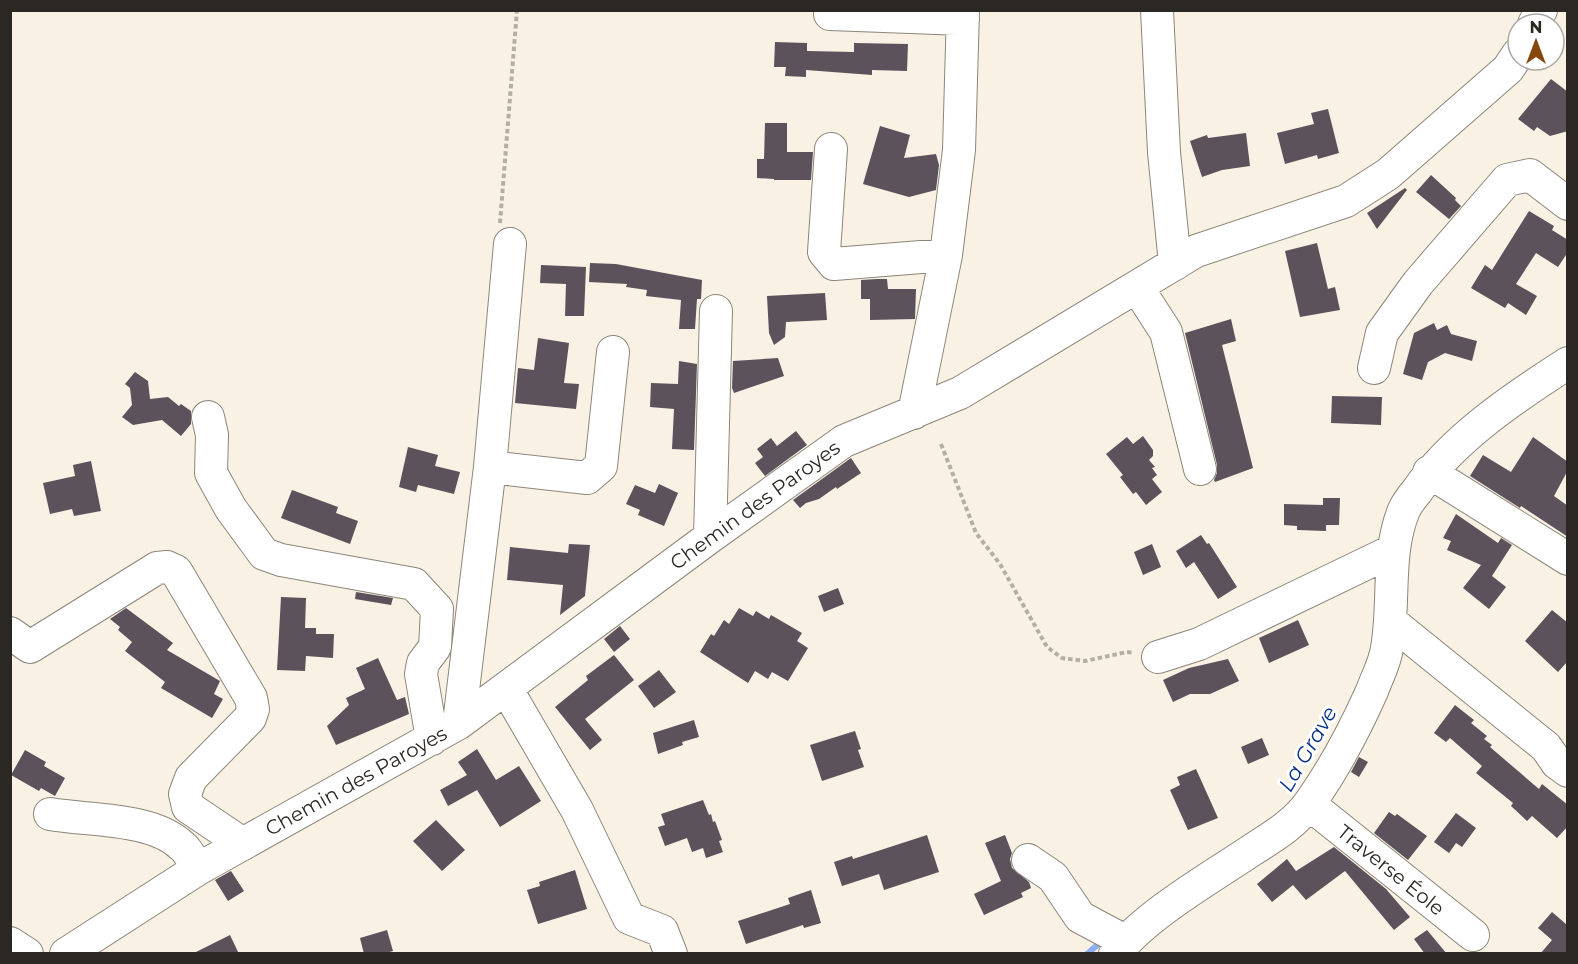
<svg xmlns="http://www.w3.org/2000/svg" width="1578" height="964" font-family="Montserrat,sans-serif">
<rect width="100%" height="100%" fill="#f9f2e4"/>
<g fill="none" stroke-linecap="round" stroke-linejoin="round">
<path stroke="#8caff0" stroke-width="6" d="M1087,954l16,-14"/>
</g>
<path fill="#5b525c" d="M775,42l32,1v8l47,1v-9l54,1 -1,27 -35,-1v5l-66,-5v7l-21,-1 1,-9h-12z
M1551,79l17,13v39l-18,5 -13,-9 -3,4 -16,-12z
M1328,109l11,44 -21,6 -1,-4 -32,9 -8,-31 37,-9 -3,-11z
M765,123h22v29h26l-2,28h-37v-1l-17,-1v-19h7z
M880,126l30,9 -6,23 32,-4 3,11 -3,25 -27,7 -46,-13z
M1246,133l4,33 -28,4 -20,7 -12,-36 17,-6 1,3z
M1431,175l25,23 -1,2 6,6 -12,13 -33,-27z
M1405,188l2,2 -30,39 -10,-16z
M1529,211l25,15 -2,4 16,10v12l-10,15 -22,-14 -20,31 21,12 -11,19 -18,-12 -3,5 -34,-20 14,-23 7,5z
M1317,243l11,46 7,-2 5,23 -40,7 -15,-66z
M590,263l26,1 86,16 -1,19h-4l-2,30h-16l2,-29 -35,-4 1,-6 -21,-3 1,-3 -38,-2z
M541,265l45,2 -2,49h-19l1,-32 -26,-1z
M877,279h10l1,10h28l-1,30 -45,1v-21h-9v-19z
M825,293l2,27 -41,2 -1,15 -11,8 -5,-12 -2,-37z
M1231,319l5,22 -14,4 31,123 -38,14 -1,-2 3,-7v-8l-32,-132z
M1434,323l3,7 10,-5 4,9 26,7 -5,20 -27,-8 -17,9 -6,18 -19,-6 11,-41z
M538,338l31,5 -5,40 15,1 -3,25 -61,-6 3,-35 16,2z
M778,358l6,18 -50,17 -2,-5 1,-27z
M679,361l18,3 -3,86 -22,-1 2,-40 -24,-2 1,-24 27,1z
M135,372l13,9 2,18 18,-2 11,9 2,-2 10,7v13l-10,12 -19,-16 -29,5 -11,-8 10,-12 -2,-17 -5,-4z
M1332,396l50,1 -1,28 -50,-2z
M796,431l11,14 -42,31 -10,-13 8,-6 -6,-8 14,-11 6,8z
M1143,436l10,14v6l-4,4 6,7 -3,1 5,7 -5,4 10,13 -16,13 -10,-13 -3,2 -13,-17 3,-2 -17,-21 21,-17 6,7z
M1533,437l35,25v8l-14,26 14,10v31l-47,-31 -1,2 -50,-32 13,-21 28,17z
M408,447l30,8 -3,11 25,6 -6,22 -36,-9 -2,7 -17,-5z
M851,458l10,15 -24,16 -1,-2 -17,12 -13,4 -6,5 -7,-8z
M91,461l10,50 -27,5 -2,-7 -22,5 -7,-31 32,-7 -2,-11z
M659,484l19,9 -14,33 -26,-11 2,-5 -14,-6 9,-19 20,8z
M292,490l46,17 -2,6 22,8 -8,23 -69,-26z
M1323,498h17l-1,27h-13v6l-29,-1v-4l-13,-1v-21l39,1z
M1456,514l42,29 3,-5 11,7 -20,31 14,11 -17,22 -26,-21 18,-23 -34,-15 4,-9 -8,-3z
M1201,535l6,9 2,-1 28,44 -19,12 -24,-37 -8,6 -10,-17z
M569,544l21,1 -5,51 -25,19 3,-30 -56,-5 3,-33 58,6z
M1152,544l9,23 -18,8 -9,-23z
M838,588l6,16 -20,8 -6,-16z
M356,592l37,6 -2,7 -36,-6z
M281,597l25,1 -1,30h11v6h18l-1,24 -27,-2 -1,15 -28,-1z
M126,608l47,35 -6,7 53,31 -6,13 9,5 -11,19 -51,-30 4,-6 -40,-31 7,-9 -14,-12 2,-3 -10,-8z
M739,608l14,8 3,-5 13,8 2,-4 31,18 -5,8 11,7 -20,33 -16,-9 -4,7 -13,-8 -7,12 -48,-31 11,-18 3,2 10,-16 5,4z
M1552,610l16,13v38l-10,11 -33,-31z
M1298,620l11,25 -40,18 -10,-25z
M620,626l10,13 -16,13 -10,-13z
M614,655l20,25 -49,39 17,21 -12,10 -35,-43 33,-27 -2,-4z
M378,658l19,42 8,-3 4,17 -73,31 -9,-19 22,-21 -3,-7 19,-9 -9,-21z
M1228,659l11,22 -29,13h-20l-17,8 -10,-22 26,-12z
M659,670l17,22 -22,16 -16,-22z
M1455,705l19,15 -3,3 16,13 -3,3 8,6 -2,2 49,42 3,-5 26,21v21l-11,12 -25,-22 -5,5 -16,-15 2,-3 -37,-30 6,-7 -32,-28 -4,4 -12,-9z
M694,720l5,17 -17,5 1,3 -25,9 -5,-21z
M855,731l6,18 -3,1 6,17 -42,14 -12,-36z
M1262,738l7,17 -21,9 -7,-17z
M477,749l19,31 23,-14 22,35 -41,26 -23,-37 -29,16 -8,-16 27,-15 -9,-13z
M25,750l21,12 -2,4 21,12 -10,18 -14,-8 -2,3 -28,-16z
M1359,757l9,5 -9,15 -8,-5z
M1196,769l22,49 -30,12 -18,-40 10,-5 -3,-8z
M703,800l6,15 2,-1 2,8 2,-1 7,19 -3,1 4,11 -17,6 -3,-10 -11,4 -5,-14 -22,8 -7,-19 7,-2 -4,-11z
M1389,812l6,4 2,-2 30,22 -19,24 -34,-27z
M1456,813l20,15 -14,19 -6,-4 -7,10 -15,-11z
M436,820l29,30 -23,21 -29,-30z
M927,835l12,37 -55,18 -5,-16 -37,12 -8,-24 18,-6 1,3z
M1005,835l7,18 -2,6 2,9 17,14 2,6 -10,5 2,4 -39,18 -10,-21 27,-13 -16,-38z
M1334,847l52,42 24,28 -16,13 -49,-59 -39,29 -13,-15 -21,17 -15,-18 30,-25 9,12z
M575,870l12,39 -49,15 -11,-34 13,-4 -1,-4z
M231,871l13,20 -16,10 -13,-21z
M811,890l10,33 -17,5 -1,-3 -57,19 -8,-23 52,-17 -2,-6z
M1552,912l14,12 2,-1v31l-4,-2 -1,2h-23l12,-14 -14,-12z
M387,930l6,21 -11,3h-18l-4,-16z
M1427,930l20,24h-22l-11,-15z
M230,935l9,19h-47z"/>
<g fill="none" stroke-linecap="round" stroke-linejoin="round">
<g stroke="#8c8679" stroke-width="34">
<path id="minor" d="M1157,10l7,142 11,112
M830,14l133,5
M1534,24l7,-14
M831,149l-7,103 10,12 112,-9
M1137,287l29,45 34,137
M1374,368l8,-35 36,-50 89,-103 23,-5 38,29
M914,413l32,-158 13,-105 4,-140
M208,417l4,18 -1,38 20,36 33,45 17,6 133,24 23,25 -2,38 -12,16 -2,11 11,65
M490,467l97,11 14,-12 12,-114
M1429,472l139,87
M710,537l6,-226
M1390,621l156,126 11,16 11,8
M10,633l20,14 127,-79 10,-1 9,4 75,127 2,11 -3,9 -59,60 -6,16 3,13 55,37
M1158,657l41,-13 195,-94
M506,688l71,122 52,108 33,13 9,23
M459,723l31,-256 20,-223
M1309,804l164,131
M50,814c39,7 102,3 132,32 7,5 11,16 16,23
M1028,860l25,17 27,40 45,24
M10,943l17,11
M66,954l132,-85 261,-146 251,-186 134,-96 116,-48 236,-142 150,-50 42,-27 120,-105 10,-15
M1115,954c32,-40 94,-75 137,-104 22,-14 44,-27 59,-49 24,-34 44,-72 61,-110 5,-14 13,-28 15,-43 8,-45 -1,-95 17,-138 3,-7 8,-13 13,-19 35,-52 98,-94 151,-128"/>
</g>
<path stroke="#b4aea3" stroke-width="4" stroke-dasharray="4.5 3" stroke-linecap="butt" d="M500,223l17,-213
M941,444l35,89 24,31 47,83 15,11 23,3 42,-9 7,1"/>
<use href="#minor" stroke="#fff" stroke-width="32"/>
</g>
<g text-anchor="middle" stroke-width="6" stroke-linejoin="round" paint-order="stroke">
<g font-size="20" fill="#2b2823" stroke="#fff">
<text transform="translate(755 505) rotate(-36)" y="7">Chemin des Paroyes</text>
<text transform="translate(356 781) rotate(-29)" y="7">Chemin des Paroyes</text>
<text transform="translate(1391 870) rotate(39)" y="7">Traverse Éole</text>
</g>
<g font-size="21" font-style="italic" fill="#05308a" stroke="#fff">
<text transform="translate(1308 749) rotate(-60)" y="7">La Grave</text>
</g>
</g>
<rect width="1578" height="964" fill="none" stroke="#2b2823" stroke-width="24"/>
<g transform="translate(1536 42)"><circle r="28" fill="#ffffff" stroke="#aaa9a7" stroke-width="1.5"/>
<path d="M0-4.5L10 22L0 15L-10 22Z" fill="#86470c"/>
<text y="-9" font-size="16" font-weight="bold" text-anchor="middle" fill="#2b2823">N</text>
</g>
</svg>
